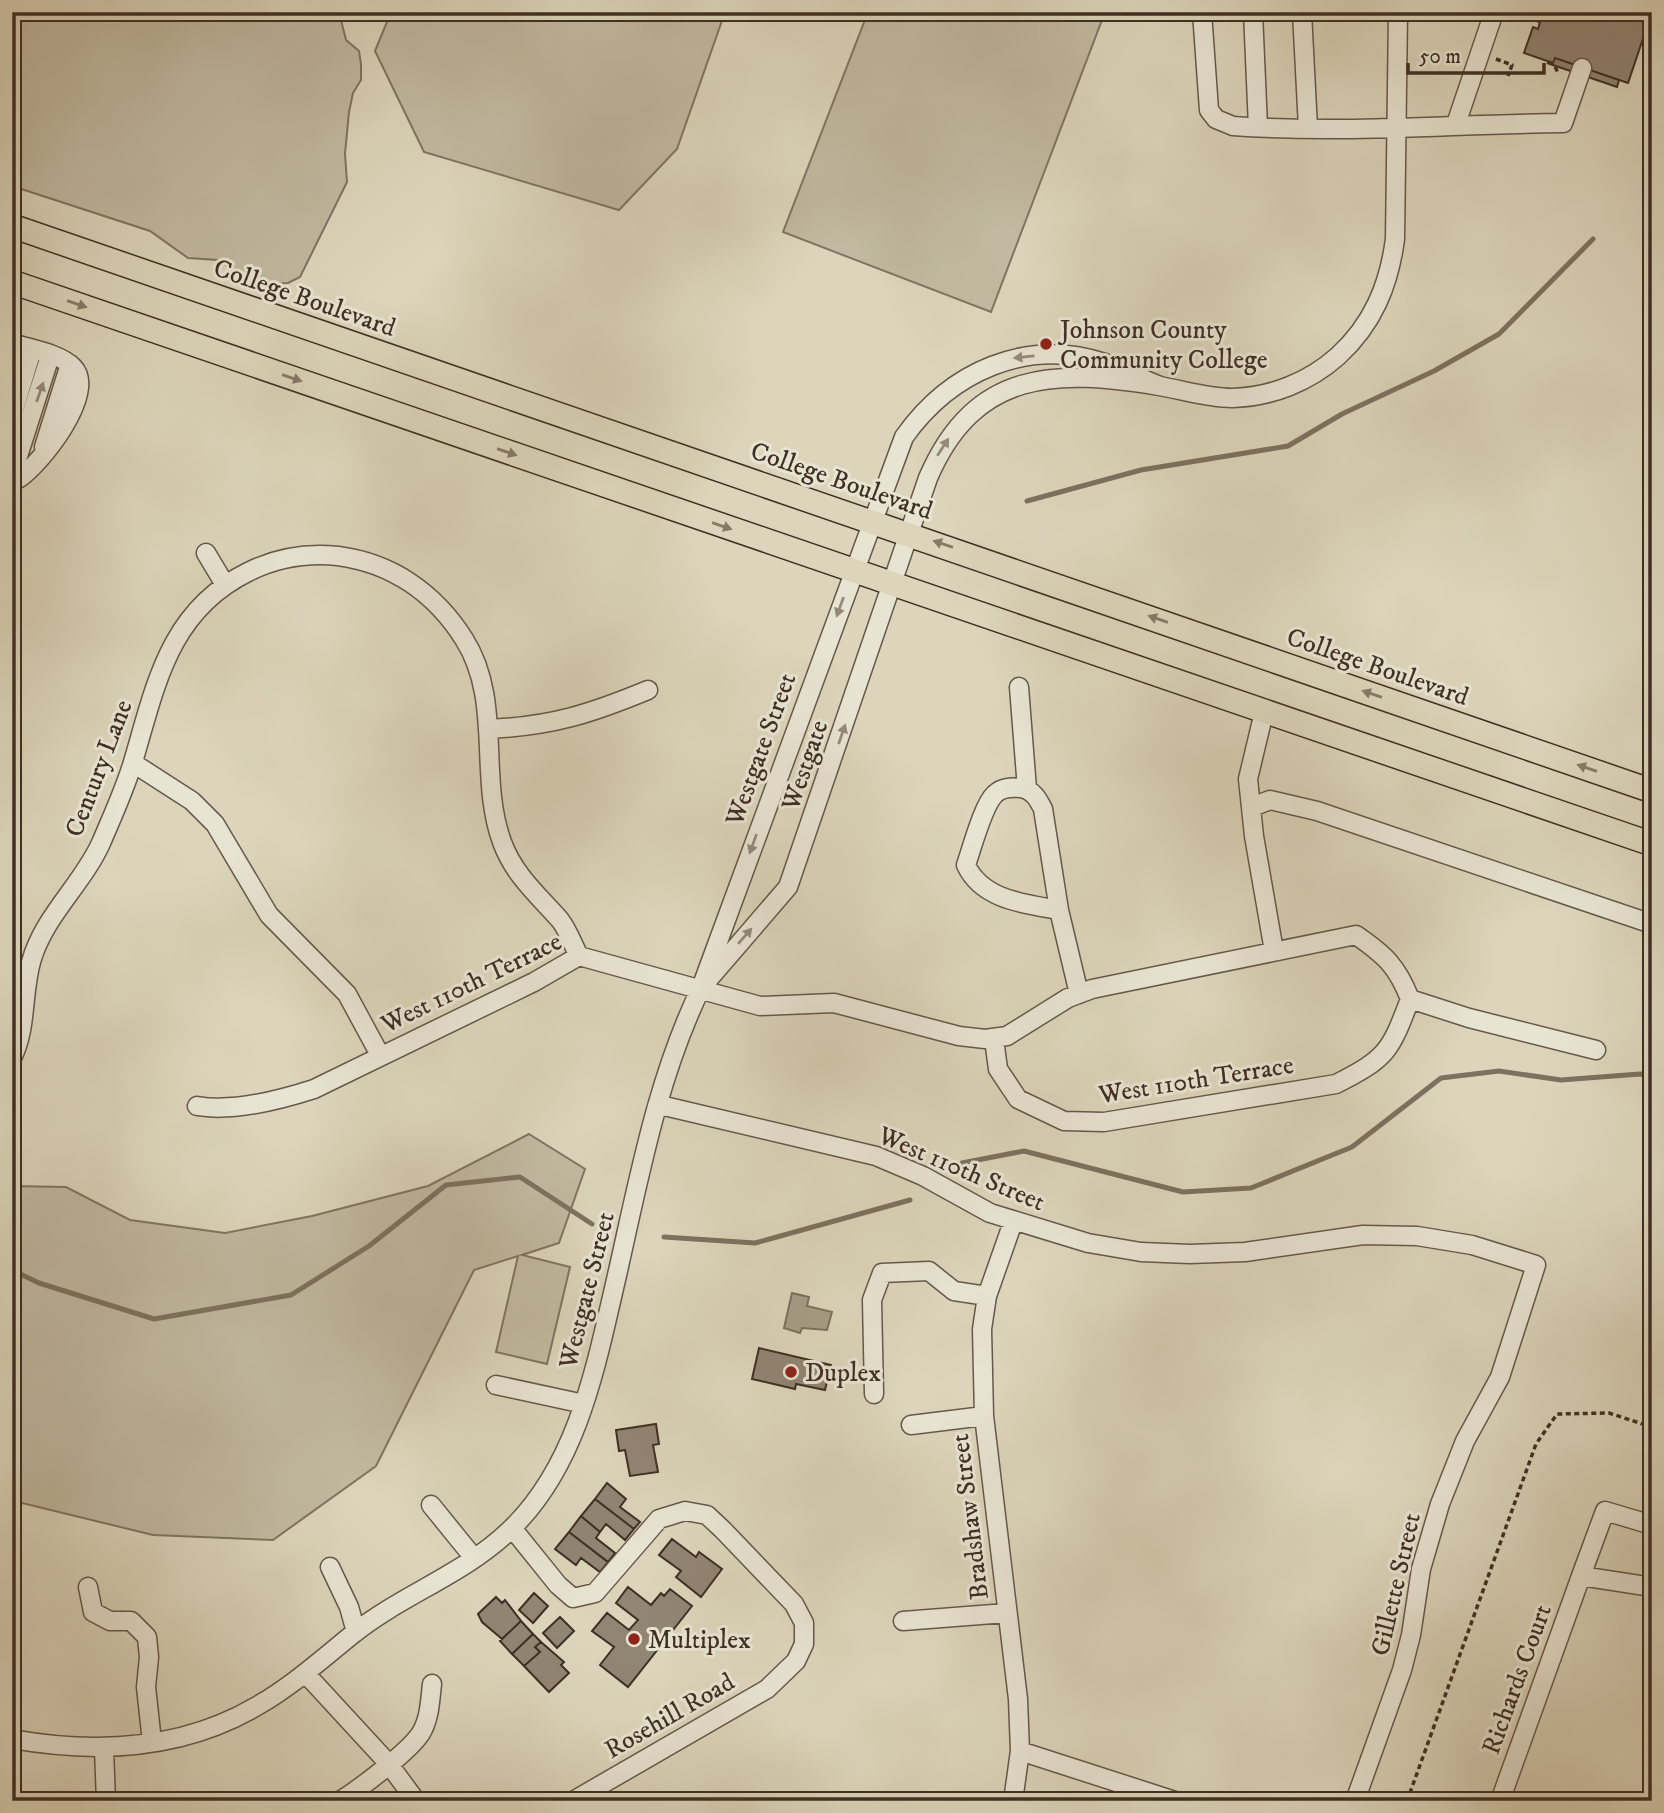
<svg xmlns="http://www.w3.org/2000/svg" width="1664" height="1813" font-family="'IM FELL DW Pica',serif">
<rect width="100%" height="100%" fill="#dcd5bb"/>
<filter id="stains"><feTurbulence type="fractalNoise" baseFrequency=".00286" numOctaves="4"/><feColorMatrix values="0 0 0 0 .2 0 0 0 0 .09 0 0 0 0 .02 0 0 0 .5 -.17"/></filter>
<radialGradient id="worn" r=".72"><stop offset=".6" stop-color="#630" stop-opacity="0"/><stop offset="1" stop-color="#630" stop-opacity=".3"/></radialGradient>
<path fill="#c1b9a1" stroke="#807462" stroke-width="2" d="M23,12h316l7,28 13,11 2,13v16l-8,13 -4,19 -4,42 2,28 -47,95 -12,6 -22,1 -35,-15 -13,-9 -30,-2 -38,-27 -138,-45v-136z
M391,12h334l-48,137 -58,61 -195,-58 -49,-101z
M868,12h237l-114,300 -208,-80z
M529,1134l56,35 -26,74 -37,12 48,12 -23,97 -51,-12 22,-96 -44,14 -98,196 -103,74 -120,-5 -135,-33 -6,2v-318l54,1 64,33 95,13 87,-17 116,-30z"/>
<path fill="#a79d88" stroke="#7d7160" stroke-width="2" d="M792,1293l17,4 -2,9 25,6 -5,18 -25,-2 -2,5 -16,-5z"/>
<g fill="none" stroke-linecap="round" stroke-linejoin="round">
<path stroke="#7d7160" stroke-width="5" d="M1027,501l114,-31 147,-24 54,-32 92,-43 65,-37 94,-95
M962,1163l62,-12 159,41 68,-4 101,-41 89,-69 58,-7 62,9 79,-6 12,3
M664,1237l91,6 155,-43
M12,1270l27,13 115,36 137,-24 78,-49 77,-61 74,-8 72,47"/>
</g>
<path fill="#918573" stroke="#3f2f24" stroke-width="2" d="M1543,12h109l-24,71 -73,-25 -2,5 -29,-10 9,-26 5,2z
M1555,58l64,22 -2,7 -70,-24h6z
M759,1348l72,17 -6,25 -29,-6 -1,5 -43,-10z
M656,1424l3,20 -6,1 5,27 -28,4 -5,-26 -6,1 -3,-21z
M607,1483l19,16 -6,8 20,15 -6,7 -39,-30z
M595,1499l39,30 -9,11 -19,-16 -6,8 -19,-16z
M581,1516l19,16 -4,6 19,15 -7,9 -39,-30z
M569,1532l39,30 -8,10 -19,-14 -5,7 -21,-16z
M672,1539l24,18 3,-5 23,17 -21,28 -25,-20 5,-6 -22,-16z
M628,1587l23,18 10,-12 3,3 6,-7 22,17 -64,81 -28,-22 14,-18 -22,-16 15,-18 22,17 9,-10 -22,-17z
M534,1593l14,13 -15,17 -14,-13z
M496,1597l6,6 3,-3 16,21 -19,18 -20,-17 -4,-8z
M560,1617l14,14 -17,17 -14,-15z
M521,1621l12,13 -21,20 -12,-13z
M533,1634l8,8 -6,5 5,5 -16,14 -12,-12z
M541,1642l23,20 -3,3 8,8 -20,19 -25,-26 16,-14 -5,-5z"/>
<g fill="none" stroke-linecap="round" stroke-linejoin="round">
<g stroke="#66584a" stroke-width="21">
<path id="minor" d="M1202,12l7,98 7,9 17,7c110,8 220,-2 330,-3l19,-55
M1253,12l5,115
M1302,12l6,116
M1456,124l38,-112
M12,343c18,6 47,10 61,24 25,25 -32,97 -55,112l-6,-1
M12,416l20,-66
M44,447l26,-83
M12,475l38,-119
M206,553l18,30
M1019,687l8,102
M1264,712l-16,67 6,57 20,115
M489,729c63,-3 101,-15 159,-39
M133,763l59,38 23,23 54,91 78,79 33,61
M1252,807l18,-7 47,11 335,113
M1059,910l-16,-101c-5,-10 -10,-19 -22,-21 -10,-1 -19,-1 -26,6 -12,11 -23,54 -29,71 16,35 59,39 93,45l20,84
M708,980l80,-93 140,-409c47,-109 127,-109 231,-92 24,4 48,12 73,12 39,-1 77,-16 106,-42 35,-32 51,-71 57,-117l3,-227
M1410,999l59,19 127,32
M12,1058c15,-30 10,-63 19,-96 12,-45 51,-77 70,-119 11,-26 24,-54 32,-81 23,-78 36,-151 115,-190 28,-14 60,-19 90,-16 54,7 97,37 126,83 39,61 14,138 38,203 12,33 36,53 58,78 8,10 13,25 19,36
M660,1105l216,51 47,20 67,37 98,30 53,9 49,2 55,-2 118,-17 54,1 55,9 64,20 -36,112 -35,64 -25,63 -19,65 -10,66 -9,35 -47,131
M197,1106c35,6 83,-6 117,-17l220,-107 45,-26 181,50 74,-3 125,33 26,3 22,-3 61,-38 24,-9 264,-54c29,20 41,31 54,64 -20,53 -23,59 -74,85l-232,38 -40,-1 -46,-22 -20,-30 -4,-30
M1013,1222l-26,74 -5,33 2,87 34,283 2,52 -7,50
M496,1385l88,19
M874,1394l-2,-94 10,-27 47,-2 25,20 33,5
M911,1425l73,-9
M431,1505l43,53
M512,1528l46,57 15,13 22,-5 64,-74 26,-8 22,4 16,15 71,74 10,19v21l-8,17 -29,28 -194,112
M330,1567l19,40 7,25
M1581,1576l24,-65 47,14
M88,1587l5,25 17,9h21l16,16 2,20 -3,30 6,55
M903,1621l103,-8
M306,1674l82,89 28,38
M12,1739c84,15 170,11 245,-33 35,-20 65,-47 96,-72 50,-40 112,-60 158,-105 66,-64 84,-159 104,-245 23,-100 41,-204 86,-296l203,-551c46,-65 122,-100 201,-74 19,7 37,16 55,23
M104,1749l2,52
M1020,1751l155,50
M340,1801c19,-12 70,-50 81,-68 9,-15 9,-33 11,-49
M1500,1801l81,-225 71,11"/>
</g>
<g stroke="#3f2f24" stroke-width="26">
<path id="major" d="M12,226l1640,565
M12,282l1640,562"/>
</g>
<path stroke="#3f2f24" stroke-width="3.5" stroke-dasharray="5 3.5" stroke-linecap="butt" d="M1529,16l11,6
M1496,59l16,6 -4,11
M1555,67l4,7
M1407,1801l129,-357 21,-30 52,-1 43,14"/>
<use href="#minor" stroke="#e8e4d3" stroke-width="18"/>
<use href="#major" stroke="#dcd5bb" stroke-width="23"/>
</g>
<defs><path id="oneway-solid" d="M-6-.8H1V-3.2L6.5 0L1 3.2V.8H-6Z" transform="scale(1.75)"/></defs>
<g fill="#867a68">
<use href="#oneway-solid" transform="translate(77 304) rotate(19)"/>
<use href="#oneway-solid" transform="translate(292 378) rotate(19)"/>
<use href="#oneway-solid" transform="translate(507 452) rotate(19)"/>
<use href="#oneway-solid" transform="translate(722 526) rotate(19)"/>
<use href="#oneway-solid" transform="translate(943 544) rotate(-161)"/>
<use href="#oneway-solid" transform="translate(1158 619) rotate(-161)"/>
<use href="#oneway-solid" transform="translate(1372 694) rotate(-161)"/>
<use href="#oneway-solid" transform="translate(1587 768) rotate(-161)"/>
</g>
<g fill="#948a7c">
<use href="#oneway-solid" transform="translate(1024 357) rotate(174)"/>
<use href="#oneway-solid" transform="translate(40 392) rotate(-71)"/>
<use href="#oneway-solid" transform="translate(943 447) rotate(-57)"/>
<use href="#oneway-solid" transform="translate(840 607) rotate(110)"/>
<use href="#oneway-solid" transform="translate(842 734) rotate(-71)"/>
<use href="#oneway-solid" transform="translate(753 844) rotate(110)"/>
<use href="#oneway-solid" transform="translate(745 936) rotate(-49)"/>
</g>
<g fill="#8f2418" stroke="#e8e4d3" stroke-width="2.5">
<circle cx="1046" cy="344" r="7"/>
<circle cx="791" cy="1372" r="7"/>
<circle cx="634" cy="1639" r="7"/>
</g>
<g text-anchor="middle" stroke-width="6" stroke-linejoin="round" paint-order="stroke">
<g font-size="26" fill="#3f2f24" stroke="#e8e4d3">
<text transform="translate(305 297) rotate(19)" y="9">College Boulevard</text>
<text transform="translate(842 480) rotate(19)" y="9">College Boulevard</text>
<text transform="translate(1378 666) rotate(19)" y="9">College Boulevard</text>
<text transform="translate(760 749) rotate(-70)" y="9">Westgate Street</text>
<text transform="translate(804 765) rotate(-71)" y="9">Westgate</text>
<text transform="translate(98 768) rotate(-69)" y="9">Century Lane</text>
<text transform="translate(471 982) rotate(-26)" y="9">West 110th Terrace</text>
<text transform="translate(1196 1079) rotate(-9)" y="9">West 110th Terrace</text>
<text transform="translate(962 1168) rotate(23)" y="9">West 110th Street</text>
<text transform="translate(586 1290) rotate(-76)" y="9">Westgate Street</text>
<text transform="translate(969 1517) rotate(-97)" y="9">Bradshaw Street</text>
<text transform="translate(1395 1584) rotate(-77)" y="9">Gillette Street</text>
<text transform="translate(1516 1679) rotate(-70)" y="9">Richards Court</text>
<text transform="translate(669 1715) rotate(-30)" y="9">Rosehill Road</text>
</g>
<g font-size="26" fill="#3f2f24" stroke="#e8e4d3" text-anchor="start">
<text x="1060" y="338">Johnson County<tspan x="1060" dy="30">Community College</tspan></text>
<text x="805" y="1381">Duplex</text>
<text x="648" y="1648">Multiplex</text>
</g>
</g>
<rect width="1664" height="1813" fill="none" stroke="#dcd5bb" stroke-width="42"/>
<rect x="14" y="14" width="1636" height="1785" fill="none" stroke="#3f2f24" stroke-width="3.5"/>
<rect x="21" y="21" width="1622" height="1771" fill="none" stroke="#3f2f24" stroke-width="2"/>
<path d="M1408 63v10h136v-10" fill="none" stroke="#3f2f24" stroke-width="3.5"/>
<text x="1419" y="63" font-size="21" fill="#3f2f24" stroke="#e8e4d3" stroke-width="5" paint-order="stroke">50 m</text>
<rect width="100%" height="100%" filter="url(#stains)"/>
<rect width="100%" height="100%" fill="url(#worn)"/>
</svg>
